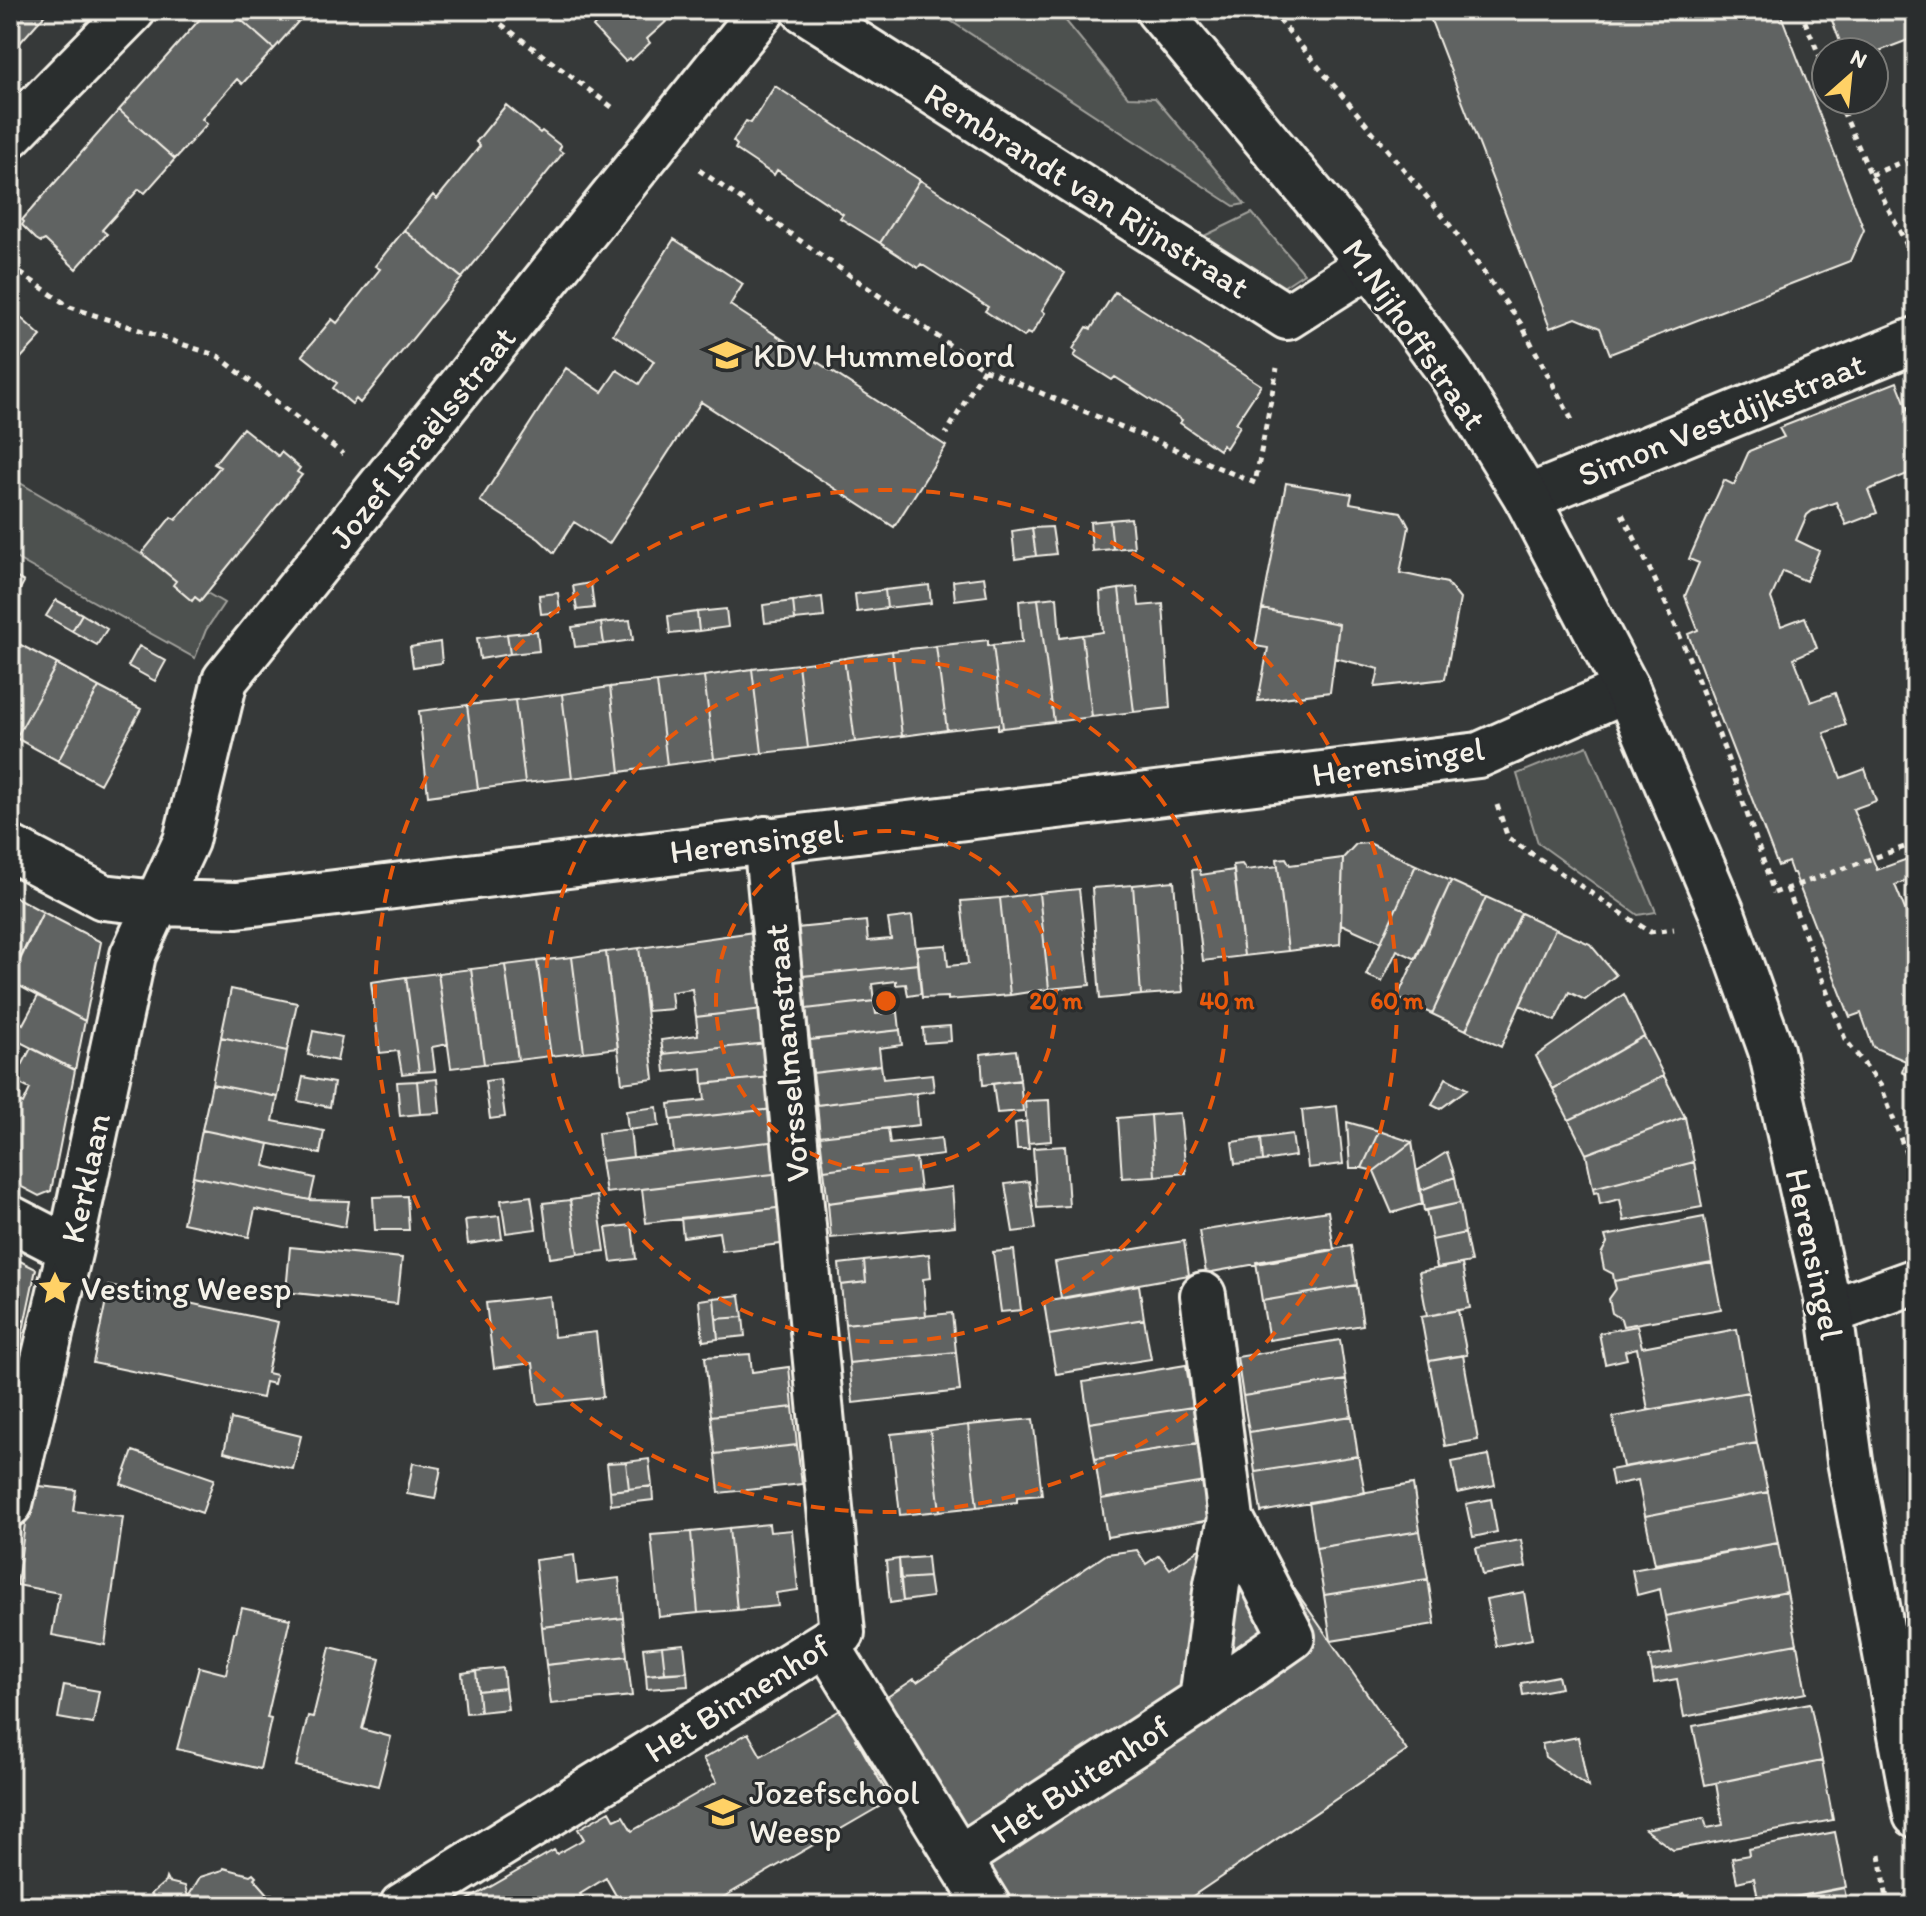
<svg xmlns="http://www.w3.org/2000/svg" width="1926" height="1916" font-family="Itim,sans-serif">
<rect width="100%" height="100%" fill="#363939"/>
<filter id="ink" filterUnits="userSpaceOnUse"><feTurbulence type="fractalNoise" baseFrequency=".0125" numOctaves="2"/><feDisplacementMap in="SourceGraphic" scale="16" xChannelSelector="R" yChannelSelector="G"/><feConvolveMatrix kernelMatrix="1 2 1 2 8 2 1 2 1" color-interpolation-filters="sRGB"/></filter>
<g filter="url(#ink)">
<path fill="#4e514f" stroke="#a1a19c" stroke-width="2" d="M934,10h123l71,87 27,1 90,106 -11,2z
M1252,213l52,60 -24,16 -78,-52z
M10,477l214,126 -18,27 -11,28 -185,-103z
M1587,746l69,166 -18,3 -100,-72 -21,-69z"/>
<path fill="#616362" stroke="#f4f1e8" stroke-width="2" d="M10,10h39l-31,35 -8,-7z
M208,10h22l44,39 -32,35 -5,-5 -35,40 5,5 -32,35 -56,-49z
M230,10h69l5,5 -30,34z
M586,10h93l-32,29 3,4 -18,17 -3,-2 -4,3 -32,-34 4,-5z
M1427,10h352l85,220 -14,31 -240,93 -10,-26 -24,-10 -26,10z
M1828,10h88v27l-42,16 -30,-1z
M10,38l8,7 -8,9z
M775,86l145,94 -40,63 -40,-25 3,-4 -66,-44 -3,5 -39,-26 2,-4 -4,-4 13,-20 5,2z
M506,105l34,28 2,-2 19,15 -2,4 4,3 -101,125 -58,-48 29,-35 4,4 43,-53 -4,-4z
M119,110l56,49 -30,34 -6,-4 -37,41 5,4 -31,35 -31,-29 -4,2 -5,-3 -14,-14 2,-3 -2,-2z
M920,180l145,93 -23,37 3,3 -14,22 -4,-2 -3,4 -39,-26 3,-4 -67,-43 -3,4 -38,-25z
M404,230l58,48 -102,125 -4,-4 -4,5 -19,-16 4,-5 -35,-28 30,-36 5,4 43,-54 -5,-3z
M674,239l69,45 -13,21 216,141 -52,81 -193,-125 -92,142 -35,-22 -20,31 -15,-14 -59,-38 86,-133 36,24 15,-22 22,14 15,-23 -41,-27z
M1115,292l146,93 -25,38 4,3 -14,22 -4,-3 -3,5 -39,-27 2,-3 -67,-43 -3,3 -38,-24 3,-4 -4,-3 14,-22 4,2z
M10,308l31,28 -31,34z
M1897,382l14,35 5,-2v66l-4,-9 -44,18 9,23 -31,12 -10,-23 -24,9 -5,4 -11,25 23,11 -13,30 -23,-10 -12,27 10,28 24,-9 12,31 -23,10 17,44 24,-9 11,32 -22,8 17,45 24,-9 11,32 -23,8 24,61 36,-13 3,9v11l-21,8 18,44 3,-1v151l-14,-7 4,-11 -33,-14 -12,-34 -11,4 -56,-144h-2l-4,-11 -10,4 -90,-232 10,-4 -13,-34 14,-33 -10,-4 35,-79 10,5 15,-34 35,-14 -5,-9z
M243,428l35,28 3,-4 19,16 -3,4 5,3 -102,126 -5,-4 -3,4 -19,-16 3,-4 -34,-28 29,-36 5,3 44,-53 -6,-3z
M1286,483l66,11 -2,9 51,9 8,15 -9,46 47,10 13,16 -15,80 -70,8 4,-18 -44,-11 4,-34 -77,-15z
M1131,518l3,29 -21,2 -3,-29z
M1110,520l3,29 -21,2 -2,-29z
M1052,527l4,27 -20,2 -4,-28z
M1032,528l4,28 -21,3 -3,-28z
M10,574l14,8 -9,16 -5,-3z
M984,577l3,19 -32,4 -2,-19z
M591,583l3,25 -17,2 -4,-24z
M929,585l2,18 -44,5 -2,-18z
M1137,587l2,19 24,-2 7,104 -36,4 -15,-123z
M1119,589l15,123 -42,5 -10,-82 21,-3 -3,-40z
M885,590l2,18 -30,4 -2,-18z
M558,593l2,19 -19,2 -2,-19z
M822,597l2,20 -29,3 -2,-19z
M1057,597l3,41 22,-3 10,82 -38,5 -16,-123z
M1038,599l16,123 -51,6 -10,-83 29,-3 -3,-41z
M56,600l26,14 -10,17 -26,-15z
M793,601l2,19 -30,3 -2,-18z
M726,609l2,18 -29,4 -2,-19z
M1262,609l77,15 -9,68 -72,9 10,-53 -13,-2z
M697,612l2,19 -29,3 -2,-18z
M82,614l25,15 -10,16 -25,-14z
M630,620l3,20 -29,4 -3,-21z
M601,623l3,21 -29,3 -3,-20z
M537,631l2,20 -29,3 -3,-20z
M507,634l3,20 -30,5 -3,-21z
M988,640v6l5,-1 10,83 -5,1v-5l-51,6 -11,-84z
M15,642l42,22 -41,74 -6,-3v-85z
M440,642l2,21 -29,4 -3,-20z
M139,646l27,15 -11,20 -27,-15z
M936,646l11,84 -45,6 -10,-85z
M892,651l10,85 -47,6 -11,-84z
M844,658l11,84 -47,6 -10,-84z
M57,664l42,23 -41,74 -42,-23z
M798,664l10,84 -46,5 -10,-84z
M752,669l10,84 -48,6 -10,-83z
M704,676l10,83 -47,6 -10,-83z
M657,682l10,83 -47,7 -10,-85z
M99,687l42,22 -41,75 -42,-23z
M610,687l10,85 -48,6 -10,-84z
M562,694l10,84 -47,5 -10,-83z
M515,700l10,83 -47,6 -11,-84z
M467,705l11,84 -50,7 -9,-85z
M1369,843l47,22 -35,77 -40,-18 2,-66 13,-14z
M1286,858l4,7 53,-7 -3,86 -52,7 -11,-92z
M1242,864l4,6 32,-4 10,85 -44,5 -11,-91z
M1416,865l35,16 -35,78 -19,-9 -15,32 -16,-7z
M1199,869l2,6 33,-5 10,86 -41,5 -11,-91z
M1174,881l9,111 -42,3 -8,-110z
M1451,881l35,16 -54,117 -35,-16z
M1133,885l8,110 -41,4 -8,-111z
M1079,889l11,96 -41,4 -10,-96z
M1039,893l10,96 -39,6 -10,-97z
M10,894l33,18 -33,65z
M1486,897l35,16 -55,117 -34,-16z
M1000,898l10,97 -62,5v-3l-26,1 -5,-51 29,-2 2,21 20,-2 -7,-63z
M43,912l58,30 -16,79 -75,-40z
M1521,913l34,16 -54,118 -35,-17z
M912,916l6,48 -115,12 -6,-48 69,-7 2,20 23,-2 -3,-20z
M1555,929l35,15 26,31 -31,25 -16,-8 -14,29 -35,-16z
M754,932l9,77 -67,8 -4,-28 -21,3 2,17 -26,2 -8,-63z
M639,948l15,131 -32,4 -16,-131z
M606,952l12,96 -34,4 -12,-95z
M572,957l12,95 -33,4 -14,-95z
M537,961l14,95 -33,4 -13,-95z
M918,964l3,30 -13,2 -2,-12 -10,1v-4l-24,3 2,17 -68,8 -3,-33z
M505,965l13,95 -34,4 -13,-95z
M471,969l13,95 -33,4 -13,-95z
M438,973l10,71 -16,3 3,24 -16,1 -13,-95z
M406,977l13,95 -17,2 -4,-23 -18,2 -9,-71z
M231,989l66,14 -10,48 -66,-14z
M1624,994l20,42 -91,53 -17,-33z
M38,996l47,25 -10,49 -65,-33v-21l13,8z
M874,1001l2,13 22,-2 2,18 -90,10 -4,-31z
M763,1009l4,34 -104,11 -2,-14 37,-5 -2,-18z
M950,1026l1,15 -27,2 -1,-15z
M900,1030l2,15 -23,3 2,17 -68,8 -3,-33z
M313,1031l29,6 -5,24 -29,-6z
M1644,1036l20,40 -95,44 -16,-31z
M221,1037l66,14 -9,46 -66,-13z
M767,1043l3,34 -67,7 -1,-16 -37,4 -2,-18z
M31,1048l44,22 -24,121 -12,5 -29,-15v-83l13,6 7,-15 -16,-8z
M1016,1050l4,30 -37,5 -2,-31z
M881,1065l2,14 49,-5 2,17 -117,14 -4,-32z
M1664,1076l21,41 -99,37 -17,-34z
M303,1077l31,6 -4,24 -32,-6z
M770,1077l4,32 -103,11 -2,-16 36,-4 -2,-16z
M1446,1078l21,11 -27,20 -8,-4z
M437,1079l3,34 -20,1 -3,-33z
M500,1079l5,38 -15,2 -5,-38z
M1020,1080l3,31 -26,2 -4,-29z
M417,1081l3,33 -20,2 -3,-34z
M212,1084l66,13 -5,24 51,10 -4,23 -118,-24z
M916,1093l3,32 -99,11 -3,-31z
M1049,1100l2,41 -23,2 -3,-42z
M1337,1106l6,58 -35,4 -6,-58z
M657,1107l2,19 -31,4 -2,-19z
M774,1109l4,32 -104,12 -3,-33z
M1180,1113l6,60 -31,3 -4,-61z
M1151,1115l4,61 -33,2 -4,-60z
M1685,1117l9,45 -101,26 -7,-34z
M1026,1121l3,28h-12l-2,-26z
M1347,1122l32,9 -17,37h-12z
M888,1128l2,16 51,-6 2,17 -119,15 -4,-34z
M630,1129l3,28 -32,4 -3,-28z
M202,1130l67,14 -5,22 51,12 -5,22 -117,-24z
M1379,1131l33,11 -38,29 -12,-3z
M1292,1134l3,22 -32,5 -2,-23z
M1261,1138l2,23 -28,3 -3,-22z
M778,1141l4,32 -176,20 -5,-32z
M1412,1142l10,62 -30,9 -18,-42z
M1065,1146l4,60 -32,2 -4,-60z
M1447,1152l8,25 -34,13 -4,-19z
M916,1158l4,32 -92,13 -4,-33z
M1694,1162l8,45 -78,14 -4,-22 -20,5 -2,-12 -4,1 -1,-5z
M782,1173l3,34 -139,16 -4,-34z
M193,1176l117,24 39,1 -4,26 -90,-18 -6,28 -66,-14z
M1455,1177l5,26 -36,8 -3,-21z
M1029,1181l7,48 -23,3 -8,-48z
M952,1187l3,39 -124,12 -3,-35z
M407,1196l2,34h-34l-2,-33z
M531,1196l5,33 -30,4 -5,-33z
M597,1196l8,55 -27,3 -8,-54z
M570,1200l8,54 -28,4 -7,-55z
M1460,1203l5,30 -33,7 -6,-30z
M785,1207l4,36 -67,8 -3,-19 -36,5 -2,-19z
M1328,1211l6,39 -128,23 -7,-42z
M499,1216l3,23 -34,5 -3,-24z
M1704,1217l8,46 -98,18 -1,-7 -9,-5 -3,-15 6,-11 -2,-7z
M632,1225l4,34 -25,3 -5,-34z
M1465,1233l6,29 -34,6 -5,-28z
M1184,1241l5,34 -128,23 -6,-36z
M1351,1246l6,39 -95,16 -6,-39z
M290,1247l112,11 -5,46 -111,-12z
M1014,1250l7,60 -20,2 -8,-60z
M929,1254l2,24 -8,1 3,37 -81,8 -4,-39 25,-3 -2,-21z
M10,1256l26,13 -11,52 -15,-4z
M864,1261l2,21 -25,3 -2,-21z
M1712,1263l9,46 -98,17 -2,-7 -9,-6 -3,-14 7,-10 -2,-8z
M1462,1264l8,44 -43,8 -8,-44z
M1139,1285l5,34 -95,16 -5,-33z
M1357,1285l6,40 -94,15 -7,-39z
M109,1286l169,36 -11,51 9,2 -2,9 -9,-2 -3,16 -169,-35z
M740,1295l3,22 -27,2 -2,-21z
M550,1296l4,41 42,-5 7,65 -65,7 -5,-41 -39,5 -8,-65z
M714,1298l4,41 -15,2 -4,-41z
M1458,1310l9,45 -38,6 -8,-44z
M952,1313l4,39 -107,11 -4,-39z
M10,1317l15,4 -11,57h-4z
M743,1317l2,19 -27,3 -2,-20z
M1144,1319l7,40 -95,15 -7,-39z
M1637,1326l5,21 95,-18 11,63 -100,18 -11,-62 -12,3 2,8 -22,5 -6,-31z
M1340,1340l6,40 -103,16 -6,-39z
M956,1352l4,39 -107,12 -4,-40z
M750,1354l2,18 37,-5 4,40 -82,9 -6,-59z
M1463,1355l15,85 -33,6 -16,-85z
M1186,1365l7,42 -104,16 -6,-41z
M1346,1380l6,36 -103,16 -6,-36z
M1748,1392l9,51 -134,24 -10,-50z
M793,1407l4,38 -82,9 -4,-38z
M1193,1407l5,36 -103,16 -6,-36z
M1352,1416l6,40 -103,16 -6,-40z
M231,1419l70,17 -8,33 -69,-17z
M1033,1419l9,76 -25,2v5l-40,5 -9,-82z
M968,1425l9,82 -37,4 -10,-81z
M930,1430l10,81 -40,4 -9,-81z
M1198,1443l7,39 -104,17 -6,-40z
M1757,1443l11,49 -123,24 -7,-36 -25,5 -3,-15z
M797,1445l5,39 -83,9 -4,-39z
M133,1451l81,28 -12,34 -81,-29z
M1489,1455l6,30 -37,8 -6,-31z
M1358,1456l7,37 -104,19 -6,-40z
M649,1459l3,27 -23,3 -3,-27z
M626,1462l3,27 -19,2 -3,-28z
M413,1463l28,5 -6,31 -28,-5z
M1205,1482l6,38 -104,17 -6,-38z
M1413,1484l7,47 -104,17 -7,-46z
M30,1485l46,5 -3,21 50,6 -18,128 -53,-10 7,-42 -42,-8z
M652,1486l1,14 -42,5 -1,-14z
M1768,1492l10,51 -123,21 -10,-48z
M1491,1499l6,33 -24,5 -7,-33z
M1245,1518l162,233 -229,155h-172l-135,-198 43,-29 3,3 190,-128 30,-4 9,14 13,-9 11,14z
M769,1524l1,8 22,-2 6,60 -22,3 2,13 -41,4 -8,-82z
M729,1528l8,82 -39,3 -7,-81z
M1420,1531l8,48 -104,16 -8,-47z
M691,1532l7,81 -39,4 -8,-82z
M1521,1540l5,27 -44,8 -6,-27z
M1778,1543l9,49 -122,24 -5,-27 -23,6 -5,-25z
M574,1555l3,28 42,-5 4,40 -81,9 -7,-67z
M927,1557l2,20 -29,2 -1,-20z
M899,1559l4,42 -13,2 -4,-42z
M929,1577l3,20 -29,4 -3,-22z
M1428,1579l7,45 -104,17 -7,-46z
M1524,1592l8,47 -36,7 -10,-47z
M1787,1592l10,52 -145,27 -3,-14 23,-4 -7,-37z
M242,1608l48,11 -23,99 4,1 -11,50 -83,-20 22,-82 27,7 8,-42h2z
M623,1618l4,38 -81,9 -4,-38z
M684,1644l3,28 -22,1 -3,-27z
M1797,1644l9,49 -122,24 -7,-38 -23,4 -2,-12z
M662,1646l3,27 -19,2 -3,-27z
M330,1647l50,12 -18,70 29,8 -13,49 -82,-20 12,-50 5,1z
M627,1656l5,40 -81,8 -5,-39z
M503,1668l2,20 -27,3 -2,-20z
M476,1671l4,41 -14,1 -4,-40z
M687,1672l1,14 -41,3 -1,-14z
M1558,1676l3,12 -38,7 -2,-12z
M64,1685l35,6 -6,33 -35,-6z
M505,1688l3,21 -28,3 -2,-21z
M1810,1703l12,58 -117,24 -12,-59z
M842,1709l16,28 -2,2 35,61 -183,106h-86l-16,-28 -26,16 3,4 -13,8h-102l-2,-5 88,-51 3,4 27,-15 -6,-10 32,-18 5,9 8,-4 9,15 85,-49 -14,-23 45,-26 13,23z
M1578,1737l10,50 -43,-30 -3,-13z
M1822,1761l11,59 -160,30 -28,-21 59,-11 3,10 16,-3 -7,-42z
M1835,1832l11,55 -87,17 -5,-26 -17,4 -5,-24 17,-3 -1,-6z
M224,1868l26,7 3,-2 3,3 -2,2 14,16h4l1,4 -4,1v7h-118l2,-10 -2,-2 14,-12 1,-4 2,4 17,4 3,11 12,-20 23,-7z
M1844,1888l4,18h-87v-2z
M1684,1893l6,13h-23l-3,-4z
M83,1896l44,10h-47z"/>
<g fill="none" stroke-linecap="round" stroke-linejoin="round">
<g stroke="#f4f1e8" stroke-width="50">
<path id="minor" d="M804,10l483,307 83,-53
M10,135l123,-125
M1527,498l389,-158
M10,848l93,49 55,6 79,2 1242,-150 148,-66
M10,1218l60,31
M1830,1312l86,-31
M10,1504l60,-255 63,-294 53,-114 39,-161 538,-670
M826,1643l162,263
M1202,1700l90,-63 -61,-118
M959,1858l243,-158 15,-116 14,-65 -28,-224
M402,1906l440,-273 -76,-794"/>
</g>
<g stroke="#f4f1e8" stroke-width="50">
<path id="major" d="M1158,10l212,254 81,110 76,124 100,191 95,224 49,137 59,262 20,149 66,354"/>
</g>
<path stroke="#f4f1e8" stroke-width="5" stroke-dasharray="6 6" stroke-linecap="butt" d="M482,10l134,100
M1271,10l175,210 75,104 53,100
M1800,10l26,61
M1838,100l33,75 45,88
M699,170l285,199 -38,65
M1871,175l45,-19
M10,266l60,41 148,49 125,98
M984,369l271,114 22,-115
M1622,514c64,120 109,251 152,379
M1497,805l11,33 142,94 24,-3
M1787,888l58,151 36,47 35,94
M1774,893l142,-50
M1880,1854l8,52"/>
<use href="#minor" stroke="#2a2d2e" stroke-width="44"/>
<use href="#major" stroke="#2a2d2e" stroke-width="44"/>
</g>
</g>
<g fill="none" stroke="#e8590c" stroke-width="4" stroke-dasharray="14 10">
<circle cx="886" cy="1001" r="170"/>
<circle cx="886" cy="1001" r="341"/>
<circle cx="886" cy="1001" r="511"/>
</g>
<defs>
<g id="school-bare" transform="scale(2.76)"><path d="M0-5L7-2L0 1L-7-2ZM-4 1L0 2.5L4 1V4Q0 6-4 4Z" fill="#ffd166" stroke="#2a2d2e" stroke-width="2.5" paint-order="stroke"/></g>
<g id="sight-bare" transform="scale(2.76)"><path d="M0-6L1.8-2.2L6-1.7L2.9 1.2L3.7 5.4L0 3.3L-3.7 5.4L-2.9 1.2L-6-1.7L-1.8-2.2Z" fill="#ffd166" stroke="#2a2d2e" stroke-width="2.5" paint-order="stroke"/></g>
</defs>
<g fill-rule="evenodd">
<use href="#school-bare" x="727" y="355"/>
<use href="#sight-bare" x="55" y="1288"/>
<use href="#school-bare" x="723" y="1812"/>
</g>
<g text-anchor="middle" stroke-width="6" stroke-linejoin="round" paint-order="stroke">
<g font-size="34" fill="#f4f1e8" stroke="#2a2d2e">
<text transform="translate(1087 190) rotate(32)" y="12">Rembrandt van Rijnstraat</text>
<text transform="translate(1415 334) rotate(55)" y="12">M.Nijhoffstraat</text>
<text transform="translate(1721 419) rotate(-22)" y="12">Simon Vestdijkstraat</text>
<text transform="translate(422 437) rotate(-51)" y="12">Jozef Israëlsstraat</text>
<text transform="translate(1398 761) rotate(-9)" y="12">Herensingel</text>
<text transform="translate(756 841) rotate(-7)" y="12">Herensingel</text>
<text transform="translate(786 1053) rotate(-95)" y="12">Vorsselmanstraat</text>
<text transform="translate(85 1178) rotate(-78)" y="12">Kerklaan</text>
<text transform="translate(1815 1254) rotate(78)" y="12">Herensingel</text>
<text transform="translate(737 1698) rotate(-32)" y="12">Het Binnenhof</text>
<text transform="translate(1080 1779) rotate(-33)" y="12">Het Buitenhof</text>
</g>
<g font-size="34" fill="#f4f1e8" stroke="#2a2d2e" text-anchor="start">
<text x="753" y="367">KDV Hummeloord</text>
<text x="81" y="1300">Vesting Weesp</text>
<text x="749" y="1804">Jozefschool<tspan x="749" dy="39">Weesp</tspan></text>
</g>
</g>
<circle cx="886" cy="1001" r="12" fill="#e8590c" stroke="#2a2d2e" stroke-width="4"/>
<g font-size="24" text-anchor="middle" font-weight="bold" fill="#e8590c" stroke="#2a2d2e" stroke-width="6" stroke-linejoin="round" paint-order="stroke">
<text x="1056" y="1009">20 m</text>
<text x="1227" y="1009">40 m</text>
<text x="1397" y="1009">60 m</text>
</g>
<rect width="1926" height="1916" fill="none" stroke="#2a2d2e" stroke-width="40"/>
<rect x="20" y="20" width="1886" height="1876" fill="none" stroke="#f4f1e8" stroke-width="3" filter="url(#ink)"/>
<g transform="translate(1850 76) rotate(27)"><circle r="38" fill="#2a2d2e" stroke="#7b7b78" stroke-width="2"/>
<path d="M0-6L14 30L0 20L-14 30Z" fill="#ffd166"/>
<text y="-12" font-size="22" font-weight="bold" text-anchor="middle" fill="#f4f1e8">N</text>
</g>
</svg>
